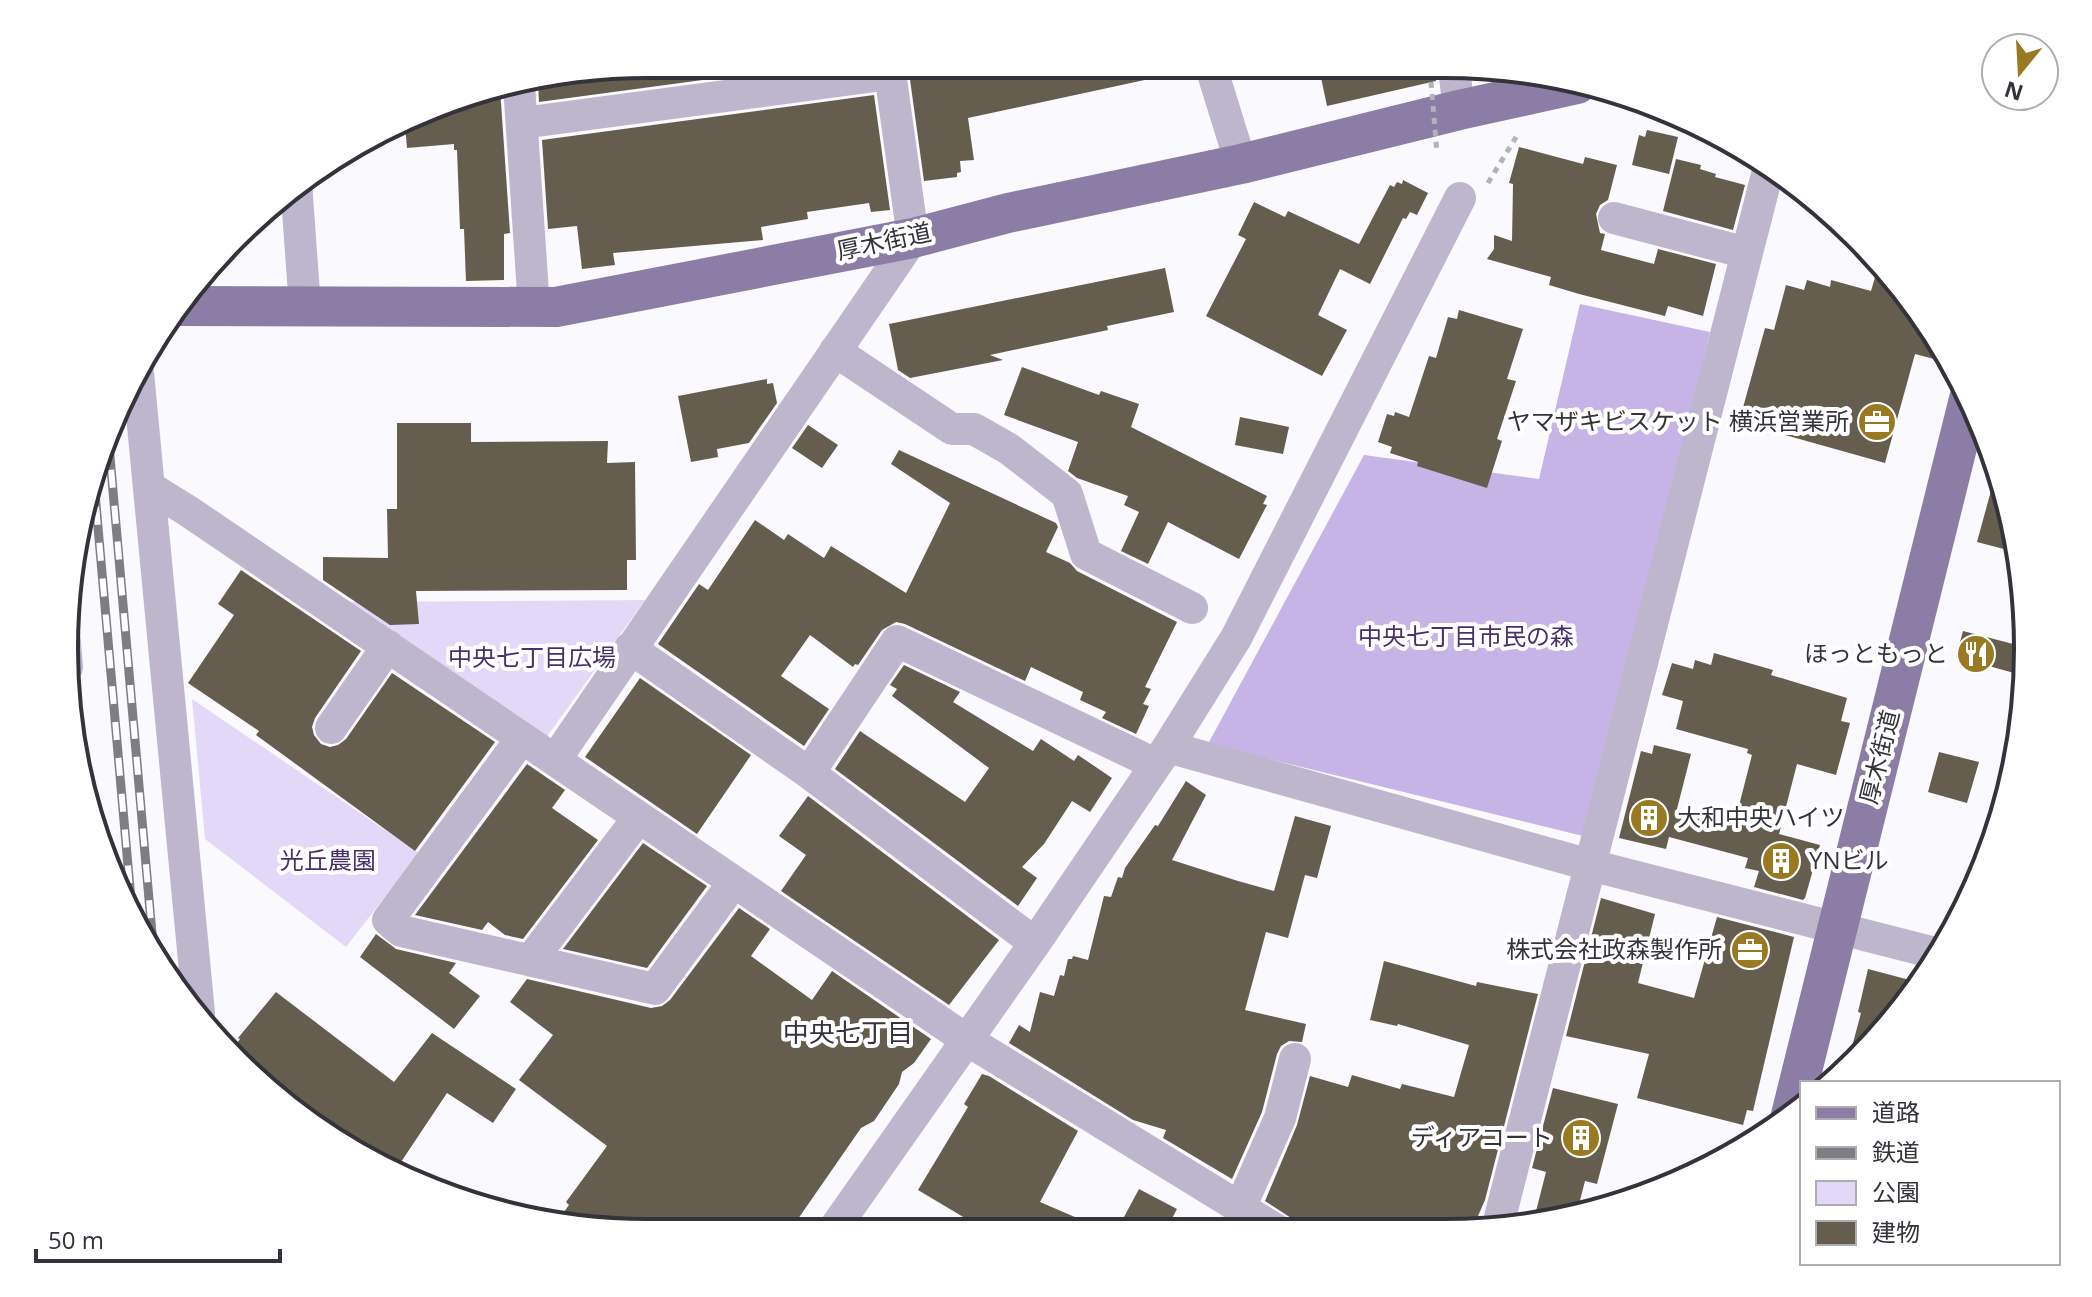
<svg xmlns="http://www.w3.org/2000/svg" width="2092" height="1297" font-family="'Open Sans','Noto Sans JP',sans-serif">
<rect width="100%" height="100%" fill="#faf9fd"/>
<path fill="#e4d8f9" d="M645,600l-99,138 -204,-136z
M192,699l227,154 -73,94 -141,-108z"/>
<path fill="#c6b4e7" d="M1580,304l130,28 -119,506 -383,-94 156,-289 175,24z"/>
<path fill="#655e4e" d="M648,64l108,1h58l-275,37 -1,-20z
M908,65l245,2 1,11 -186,40 6,42 -14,1 1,11 -4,1v4l-33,4z
M1319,68h116l1,13 -109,25z
M500,88l10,145 -6,1v46l-38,1 -2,-52h-4l-3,-79h-3v-6l-47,4 -2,-23 56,-30z
M874,95l16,115 -19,2 -2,-9 -62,9 1,7 -47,8 2,13 -150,13 2,12 -33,4 -5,-43 -29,3 -6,-89z
M1647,130l31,7 -9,37 -37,-9 7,-30 6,2z
M1519,147l64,17 2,-7 32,8 -9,35 -8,5 -4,9 4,19 5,1 -4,16 53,14 4,-15 58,15 -13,52 -35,-10 -3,10 -86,-22 -30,-9 2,-8 -64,-18 7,-10v-14l18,6 1,-57 -4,-1z
M1676,159l25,6 -1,4 16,5 -1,3 30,8 -12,45 -70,-19z
M1403,180l25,13 -11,22 -7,-3 -4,7 -3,-1 -33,66 -30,-15 -22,46 29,15 -25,46 -116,-60 40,-77 -8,-4 16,-33 31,15 3,-6 71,33 31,-59 4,2 3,-5 5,2z
M1880,260l59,81 -5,18 -19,-5 -30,109 -146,-41 26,-94 9,2 12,-45 18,5 3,-10 23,7 1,-7 40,11z
M1165,268l9,44 -67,14 1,4 -118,25 13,5 -93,18 -12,-8 -9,-46z
M1459,310l64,19 -16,50 9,2 -19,58 5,2 -15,47 -70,-22 1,-4 -28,-9 2,-6 -14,-5 9,-28 7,2 1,-4 14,5 20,-61 7,2 12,-41 9,2z
M1022,367l77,28 2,-4 38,13 -8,23 136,69 -4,8 4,1 -28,54 -71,-37 -20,42 -27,-13 18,-39 -15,-7 4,-9 -51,-18 -9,-7 10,-29 -74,-27z
M767,379v5l6,-1 4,20 -28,40 -32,6 1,8 -27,5 -13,-66z
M1240,417l49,10 -6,27 -48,-9z
M397,423h74v19l137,-1 -1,22 28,-1 1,98h-9v30l-211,1 3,33 -29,1 -67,-45v-23l65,1 -1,-49h10z
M808,425l30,20 -16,23 -30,-20z
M899,450l157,73 2,4 -12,25 24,11 7,8 100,51 -32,65 6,2 -8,15 6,2 -13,28 -34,-16 4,-6 -26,-12 3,-8 -52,-25 -6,14 -120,-57 -9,-2 -14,8 -24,35 -3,-1 -2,3 -43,-32 -29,41 48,33 -25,37 -146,-102 41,-60 9,6 47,-70 29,20 4,-6 36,24 7,-12 75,47 44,-90 -59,-39z
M1998,465l17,73 4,15 -42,-11z
M241,570l120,81 -46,67 -3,9 2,8 7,9 9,3 8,-2 8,-6 46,-66 103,69 -80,109 -159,-116 3,-4 -71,-48 46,-68 -16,-11z
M1963,631l58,15 -7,27 -58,-16z
M1714,653l59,17 -2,5 76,23 -6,23 9,2 -14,52 -39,-11 -18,70 41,11 -15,53 -2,2 -49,-13 5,-16 -14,-3 3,-10 -79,-21 -3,12 -47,-11 22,-87 11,3 2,-9 37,9 -14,55 57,16 18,-70 -5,-2 1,-4 -72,-20 7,-28 -21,-6 10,-32 21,6 2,-9 16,5z
M904,665l56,27 -7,10 80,49 8,-12 33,22 4,-6 34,23 -22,34 -18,-11 -28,43 -22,23 15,11 -19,28 -183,-137 25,-38 105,71 24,-34 -97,-72 5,-7 -7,-4z
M640,678l111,77 -54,79 -112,-77z
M1939,752l40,10 -12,41 -39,-11z
M527,764l38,26 -13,18 46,32 -75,99 -18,-4 -17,-13 -6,8 -67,-15z
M1186,781l20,14 -34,65 66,21 36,10 21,-75 36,10 -14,52 -12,-3 -17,63 -22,-6 -21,78 61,14 -4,18 -13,-1 -8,5 -4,8 -15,58 -30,67 -69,-41 3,-8 -33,-10 -124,-77 10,-18 11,7 10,-40 14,4 6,-21 4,1 4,-17h4l1,-3 15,4 16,-64 7,1 7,-20 4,1 3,-10 30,-43 3,1z
M808,796l191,144 -50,65 -168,-114 25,-36 -27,-19z
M643,843l64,43 -60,82 -84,-19z
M1601,898l54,16 -17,69 56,15 23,-81 77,20 -41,174 -6,-1 -4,15 -106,-27 12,-44 -83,-18z
M739,908l31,21 -19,27 61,44 20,-29 99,68 -17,24 -12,9 -3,12 -25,37 -13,7 -70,101 -218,-1 -17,-5 13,-18 -3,-3 41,-56 -88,-66 34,-45 -43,-33 17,-23 124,29 11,-2 8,-6z
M376,934l20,15 60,14 -7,10 31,23 -26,33 -94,-72z
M1384,961l92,25 1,-4 61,12 -53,206 -14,32 -160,-1 -46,-30 32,-76 13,-49 38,11 4,-12 48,14 2,-5 52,13 15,-52 -71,-21 -1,2 -27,-6z
M1868,969l53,14 -14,21 -61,65 15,-56 -3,-1z
M276,992l118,90 38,-49 84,56 -23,34 -46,-30 -52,78 -79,-45 -37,-29 -46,-49 7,-9 -2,-1z
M982,1074l7,2 89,55 -38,71 65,28h-120l-67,-40 50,-83 -4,-3z
M1553,1088l65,16 -21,80 -12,-3 -9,35 -43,7 13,-51 -14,-4z
M1139,1189l38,20 -11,21h-49z"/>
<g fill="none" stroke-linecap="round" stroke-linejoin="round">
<path stroke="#b3b2b7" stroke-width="5" stroke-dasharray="6 6" stroke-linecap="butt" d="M1488,183l30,-49"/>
<path stroke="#beb6cd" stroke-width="32" d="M1211,67l30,97
M1454,69l5,41
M519,85l15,223
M522,123l368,-49
M296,183l9,124
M1614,218l133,35
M835,351l117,78h22l35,20 58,45 19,60 106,54
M138,373l61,640
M151,488l37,23 779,529 311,191
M65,643l2,24
M630,648l179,125 226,170
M331,728l57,-82
M522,738l-134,182 13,11 254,58 79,-107
M1168,747l422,118 349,89
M555,760l358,-522 -24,-173
M809,773l88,-132 258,123
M531,960l108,-143
M1240,1208l40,-90 15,-59
M834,1229l201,-286 133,-196 68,-109 224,-440
M1497,1229l272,-1062"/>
<path stroke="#8b7da5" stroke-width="40" d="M180,306l376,1 357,-69 95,-25 233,-49 218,-54 118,-26
M1791,1115l178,-716"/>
<g stroke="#7f7d83" stroke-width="9">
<path id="rail" d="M108,434l46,522
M93,471l39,440"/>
</g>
<use href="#rail" stroke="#fff" stroke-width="6" stroke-dasharray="18" stroke-linecap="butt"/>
<path stroke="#b3b2b7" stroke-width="5" stroke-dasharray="6 6" stroke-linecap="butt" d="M1431,82l6,71"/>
</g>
<defs>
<g id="office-disc" transform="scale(2)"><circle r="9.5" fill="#997922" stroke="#fff"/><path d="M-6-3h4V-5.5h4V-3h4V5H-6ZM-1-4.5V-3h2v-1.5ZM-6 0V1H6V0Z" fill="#fff"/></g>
<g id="restaurant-disc" transform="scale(2)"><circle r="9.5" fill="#997922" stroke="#fff"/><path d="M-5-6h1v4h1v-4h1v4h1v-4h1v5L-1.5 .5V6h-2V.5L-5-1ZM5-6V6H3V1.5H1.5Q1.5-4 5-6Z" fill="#fff"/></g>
<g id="building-disc" transform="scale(2)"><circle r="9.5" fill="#997922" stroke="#fff"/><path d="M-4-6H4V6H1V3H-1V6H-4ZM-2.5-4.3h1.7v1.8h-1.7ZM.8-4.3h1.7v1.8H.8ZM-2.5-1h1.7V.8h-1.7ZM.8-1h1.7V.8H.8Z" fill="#fff"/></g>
</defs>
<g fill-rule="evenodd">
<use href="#office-disc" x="1877" y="422"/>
<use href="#restaurant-disc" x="1976" y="654"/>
<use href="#building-disc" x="1649" y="818"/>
<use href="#building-disc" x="1781" y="861"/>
<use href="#office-disc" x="1750" y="950"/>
<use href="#building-disc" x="1581" y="1138"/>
</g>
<g text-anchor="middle" stroke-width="8" stroke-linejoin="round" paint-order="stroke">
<g font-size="24" fill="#35333a" stroke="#fff">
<text transform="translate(884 242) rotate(-12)" y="8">厚木街道</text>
<text transform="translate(1880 757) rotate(-76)" y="8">厚木街道</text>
</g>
<g font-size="24" fill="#35333a" stroke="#fff" text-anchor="end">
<text x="1849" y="430">ヤマザキビスケット 横浜営業所</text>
<text x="1948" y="662">ほっともっと</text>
<text x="1677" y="826" text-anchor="start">大和中央ハイツ</text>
<text x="1809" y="869" text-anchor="start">YNビル</text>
<text x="1722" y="958">株式会社政森製作所</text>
<text x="1553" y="1146">ディアコート</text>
</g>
<g font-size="24" fill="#49306d" stroke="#fff">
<text x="1466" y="645">中央七丁目市民の森</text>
<text x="532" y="666">中央七丁目広場</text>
<text x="328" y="869">光丘農園</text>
</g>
<g font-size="26" fill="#35333a" stroke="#fff">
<text x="848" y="1042">中央七丁目</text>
</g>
</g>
<path d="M0 0H2092V1297H0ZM648 78H1444A570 570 0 0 1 2014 648V649A570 570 0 0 1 1444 1219H648A570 570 0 0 1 78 649V648A570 570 0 0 1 648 78Z" fill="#fff" fill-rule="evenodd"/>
<path fill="none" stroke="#35333a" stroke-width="4" d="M648 78H1444A570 570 0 0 1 2014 648V649A570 570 0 0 1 1444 1219H648A570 570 0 0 1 78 649V648A570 570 0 0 1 648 78Z"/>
<rect x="1800" y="1081" width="260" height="184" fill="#ffffff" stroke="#aeadb0" stroke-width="2"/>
<rect x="1816" y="1107" width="40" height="12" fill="#8b7da5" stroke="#aeadb0" stroke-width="2"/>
<text x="1872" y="1121" font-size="24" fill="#35333a">道路</text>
<rect x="1816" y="1147" width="40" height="12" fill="#7f7d83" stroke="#aeadb0" stroke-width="2"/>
<text x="1872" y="1161" font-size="24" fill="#35333a">鉄道</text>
<rect x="1816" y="1181" width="40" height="24" fill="#e4d8f9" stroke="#aeadb0" stroke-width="2"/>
<text x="1872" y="1201" font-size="24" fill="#35333a">公園</text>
<rect x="1816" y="1221" width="40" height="24" fill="#655e4e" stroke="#aeadb0" stroke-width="2"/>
<text x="1872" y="1241" font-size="24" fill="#35333a">建物</text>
<g transform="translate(2020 72) rotate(198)"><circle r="38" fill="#ffffff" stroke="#aeadb0" stroke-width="2"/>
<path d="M0-6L14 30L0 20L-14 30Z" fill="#997922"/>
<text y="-12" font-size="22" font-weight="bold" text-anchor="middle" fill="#35333a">N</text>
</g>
<path d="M36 1249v12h244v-12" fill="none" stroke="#35333a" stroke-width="4"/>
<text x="48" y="1249" font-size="24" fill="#35333a" stroke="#ffffff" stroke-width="6" paint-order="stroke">50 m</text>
</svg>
